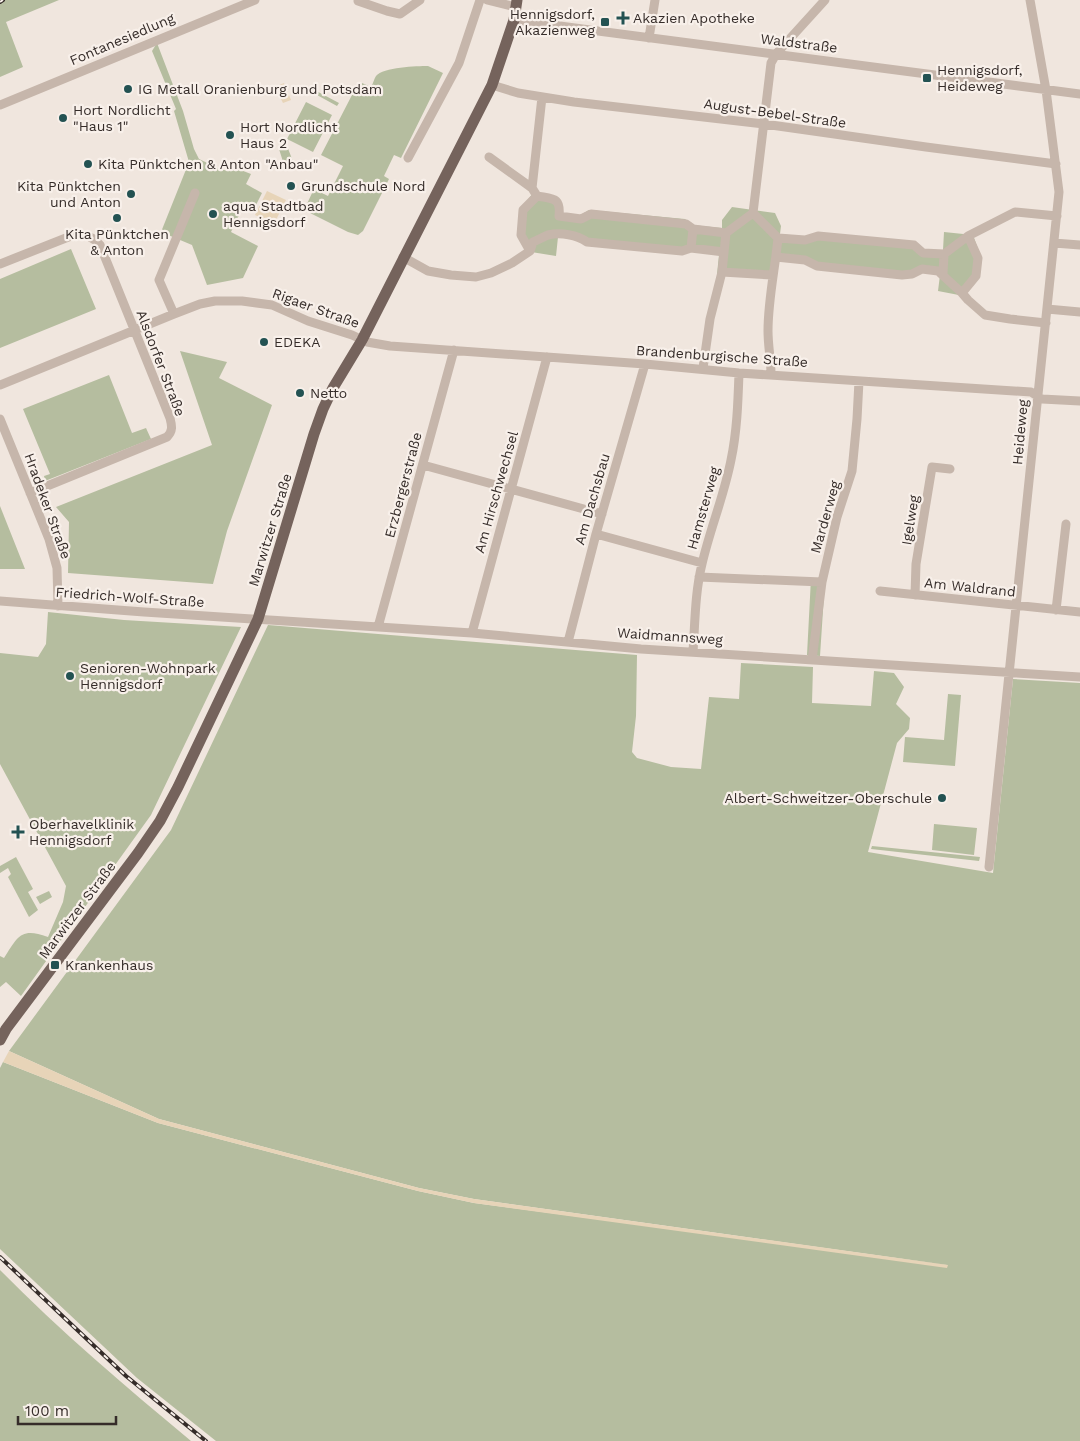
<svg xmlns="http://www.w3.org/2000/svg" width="1080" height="1441" font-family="'Work Sans',sans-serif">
<rect width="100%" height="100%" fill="#f0e6de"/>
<path fill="#b5bd9f" d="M0,0h59l-53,22 17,45 -23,10z
M157,43l26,68 11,38 5,10 21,10 8,2 10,-2 13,5 -5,10 16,9 -10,20 -10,-4 -11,23 27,14 -15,32 -36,7 -15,-40 -31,-13 28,-70 -15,-51 2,-2 -24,-58z
M428,66l15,7 -42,85 -7,-3 -10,21 5,3 -26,52 -5,4 -10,-3 -44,-22 10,-21 14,7 15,-30 -22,-11 31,-60 10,-12 9,4c2,-3 3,-8 5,-11 7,-9 41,-10 52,-10z
M307,86l32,17 -2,3 -31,-17z
M306,102l26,13 -19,37 -26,-13z
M287,146l7,18 -9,4 -6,-19z
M533,193l22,4 6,17 18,2 10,-6 96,9 7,6 30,3v-8l10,-13 43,6 6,13 -1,8 144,16h19l1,-18 29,3 8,22 -17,39 -26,-5 2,-16 -17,-3 -11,6 -135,-19 -2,20 -58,-5 2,-19 -142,-17 -19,-1 -2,19 -31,-5 -5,-41z
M71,249l25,60 -96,39v-69z
M180,351l47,11 -8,16 53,27 -45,126 -14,53 -145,-11 1,-51 -13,-15 156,-62z
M109,375l23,58 14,-5 5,11 -106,42 -1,-5 6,-2 -27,-65z
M0,506l25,63h-25z
M811,578l14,2 -5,76 -13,-1z
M48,612l76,8 117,7 -90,188 -130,181 -15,-14 -6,5v-31l4,2c14,-22 17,-31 44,-21l15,-35 3,-16 -66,-122v-111l38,4 8,-13z
M268,625l369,30 -1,61 -4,36 5,6 34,9 30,2 8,-72 30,2 2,-36 72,4 -1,36 59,3 3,-35 20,2 10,14 -8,17 14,14 -1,11 -12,14 -29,109 125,21 20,-194 67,4v758h-864l-79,-63 -137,-129v-181l3,-6 155,61 260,68 56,12 473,62 -473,-66 -55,-11 -260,-69 -150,-68 162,-221z
M948,694l13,1 -6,71 -52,-4 2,-25 39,3z
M934,824l43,4 -3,27 -42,-5z
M872,846l108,11 -1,4 -108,-12z
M16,857l17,32 -5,3 10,18 -9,7 -21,-40 3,-3 -3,-6 -8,5v-7z
M49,891l3,6 -12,7 -4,-7z
M0,1270c60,61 125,116 191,171h-191z"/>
<path fill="#e7d4b8" d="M284,83l7,17 -8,3 -8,-16z
M267,191l19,9 -12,24 -19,-9z
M9,1051l150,68 260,69 55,11 474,66 -1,3 -473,-65 -56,-12 -260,-68 -155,-61z"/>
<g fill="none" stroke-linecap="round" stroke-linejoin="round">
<path stroke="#c6b6ab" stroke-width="9" d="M487,0l29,7
M358,1l29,10 13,3 20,-14
M514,20l566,74
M649,38l6,-38
M492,85l26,8 56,9 190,22 162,23 130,17
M542,97l-10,91 5,8c16,3 24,1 22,20l22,3 10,-5 95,10 7,5 33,4
M0,105l255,-105
M489,157l43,31
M408,158l51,-95 21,-63
M753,213l18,-150 5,-9 49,-54
M753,213l25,25c-3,31 -10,62 -10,93 0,15 3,29 3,43
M778,238l27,2 13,-4 96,9 9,8 21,1 24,-18 47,-24 42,4
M1054,243l26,2
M691,248l2,-19
M530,251l-9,-16 2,-25 14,-14
M403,257l25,14 23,4 25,2 15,-4 21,-10 18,-12 3,-9c5,-2 10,-5 15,-7 13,-3 29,0 39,7l95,9 9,-3 33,4
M776,257l29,3 12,6 85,9 10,-1 10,-5 16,2 24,22 6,7 17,15 25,4 36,4
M0,264l76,-30c11,1 17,3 24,11l70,173c2,8 3,13 -3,19l-137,56
M722,272l50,3
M943,274l1,-20
M962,293l14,-17 2,-18 -10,-22
M1047,309l33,3
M174,314l-15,-34 36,-87
M703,368l7,-49 12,-47 4,-39 27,-20
M0,385l174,-71 26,-10 15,-3h27l30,4 36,16 44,14 15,7 23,4 255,18 94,9 292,19 11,7 38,2
M0,419l49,120 8,29 1,38
M423,465l179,49
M596,534l106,29
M699,577l123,5
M880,591l200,21
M915,595l1,-31 16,-97 18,2
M0,601l144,11 328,21 169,16 439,28
M1056,610l10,-86
M378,627l76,-277
M472,633l75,-276
M568,642l28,-108 49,-170
M693,652c2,-29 2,-60 9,-88 8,-35 22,-68 29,-104 6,-28 7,-58 8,-87
M812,660l10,-78 15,-65 15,-46 5,-52 2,-38
M989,867l70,-675 -13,-102 -16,-90"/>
<path stroke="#75635c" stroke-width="11" d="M0,1040l6,-11 132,-176 22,-32 18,-34 80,-168 56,-185 9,-25 10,-21 29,-48 130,-255 22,-65 3,-20"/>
<g stroke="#352c29" stroke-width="4">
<path id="rail" d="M0,2l3,-2
M0,1257l126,119 80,65"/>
</g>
<use href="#rail" stroke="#f8f0ea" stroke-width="2" stroke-dasharray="5.5" stroke-linecap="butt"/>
</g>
<g fill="#235252" stroke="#f8f0ea" stroke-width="2">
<path d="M620.5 10.5h5v5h5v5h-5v5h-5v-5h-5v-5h5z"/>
<rect x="600" y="17" width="10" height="10" rx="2.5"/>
<rect x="922" y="73" width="10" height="10" rx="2.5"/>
<circle cx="128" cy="89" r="5"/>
<circle cx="63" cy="118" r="5"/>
<circle cx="230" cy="135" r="5"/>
<circle cx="88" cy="164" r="5"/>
<circle cx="291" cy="186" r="5"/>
<circle cx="131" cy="194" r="5"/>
<circle cx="213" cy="214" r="5"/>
<circle cx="117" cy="218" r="5"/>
<circle cx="264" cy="342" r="5"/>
<circle cx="300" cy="393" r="5"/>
<circle cx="70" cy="676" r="5"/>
<circle cx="942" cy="798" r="5"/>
<path d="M15.5 824.5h5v5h5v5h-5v5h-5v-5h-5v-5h5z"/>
<rect x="50" y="960" width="10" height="10" rx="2.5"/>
</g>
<g text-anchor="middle" stroke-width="4.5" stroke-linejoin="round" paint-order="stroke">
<g font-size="14" fill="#352c29" stroke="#f8f0ea" text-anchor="start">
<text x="595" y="19" text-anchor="end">Hennigsdorf,<tspan x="595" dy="16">Akazienweg</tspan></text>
<text x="633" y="23">Akazien Apotheke</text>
<text x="937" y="75">Hennigsdorf,<tspan x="937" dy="16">Heideweg</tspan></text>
<text x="138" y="94">IG Metall Oranienburg und Potsdam</text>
<text x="73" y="115">Hort Nordlicht<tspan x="73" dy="16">"Haus 1"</tspan></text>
<text x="240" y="132">Hort Nordlicht<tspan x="240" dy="16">Haus 2</tspan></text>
<text x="98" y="169">Kita Pünktchen &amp; Anton "Anbau"</text>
<text x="121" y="191" text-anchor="end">Kita Pünktchen<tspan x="121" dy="16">und Anton</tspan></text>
<text x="301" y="191">Grundschule Nord</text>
<text x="223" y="211">aqua Stadtbad<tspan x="223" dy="16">Hennigsdorf</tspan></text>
<text x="117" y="239" text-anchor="middle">Kita Pünktchen<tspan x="117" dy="16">&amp; Anton</tspan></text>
<text x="274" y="347">EDEKA</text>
<text x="310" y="398">Netto</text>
<text x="80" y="673">Senioren-Wohnpark<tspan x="80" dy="16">Hennigsdorf</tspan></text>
<text x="932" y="803" text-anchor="end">Albert-Schweitzer-Oberschule</text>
<text x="29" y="829">Oberhavelklinik<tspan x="29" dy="16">Hennigsdorf</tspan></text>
<text x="65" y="970">Krankenhaus</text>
</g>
<g font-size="14" fill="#352c29" stroke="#f8f0ea">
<text transform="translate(122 39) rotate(-23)" y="5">Fontanesiedlung</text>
<text transform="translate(799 43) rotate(7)" y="5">Waldstraße</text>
<text transform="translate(775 113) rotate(8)" y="5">August-Bebel-Straße</text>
<text transform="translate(316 308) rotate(20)" y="5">Rigaer Straße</text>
<text transform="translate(722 356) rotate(4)" y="5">Brandenburgische Straße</text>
<text transform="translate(161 363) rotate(69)" y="5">Alsdorfer Straße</text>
<text transform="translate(1020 432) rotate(-85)" y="5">Heideweg</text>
<text transform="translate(403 485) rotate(-75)" y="5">Erzbergerstraße</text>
<text transform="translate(496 492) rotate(-74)" y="5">Am Hirschwechsel</text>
<text transform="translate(592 499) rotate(-74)" y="5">Am Dachsbau</text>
<text transform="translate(48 506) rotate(70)" y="5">Hradeker Straße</text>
<text transform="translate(703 508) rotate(-74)" y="5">Hamsterweg</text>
<text transform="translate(825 517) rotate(-74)" y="5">Marderweg</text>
<text transform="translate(910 520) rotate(-81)" y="5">Igelweg</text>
<text transform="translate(270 530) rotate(-73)" y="5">Marwitzer Straße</text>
<text transform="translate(970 587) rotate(6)" y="5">Am Waldrand</text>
<text transform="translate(130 597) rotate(4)" y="5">Friedrich-Wolf-Straße</text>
<text transform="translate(670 636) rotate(4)" y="5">Waidmannsweg</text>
<text transform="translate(77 910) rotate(-53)" y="5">Marwitzer Straße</text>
</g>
</g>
<path d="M18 1416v8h98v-8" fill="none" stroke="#352c29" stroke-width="2.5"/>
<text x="25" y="1416" font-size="15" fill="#352c29" stroke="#f8f0ea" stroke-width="4" paint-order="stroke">100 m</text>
</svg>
